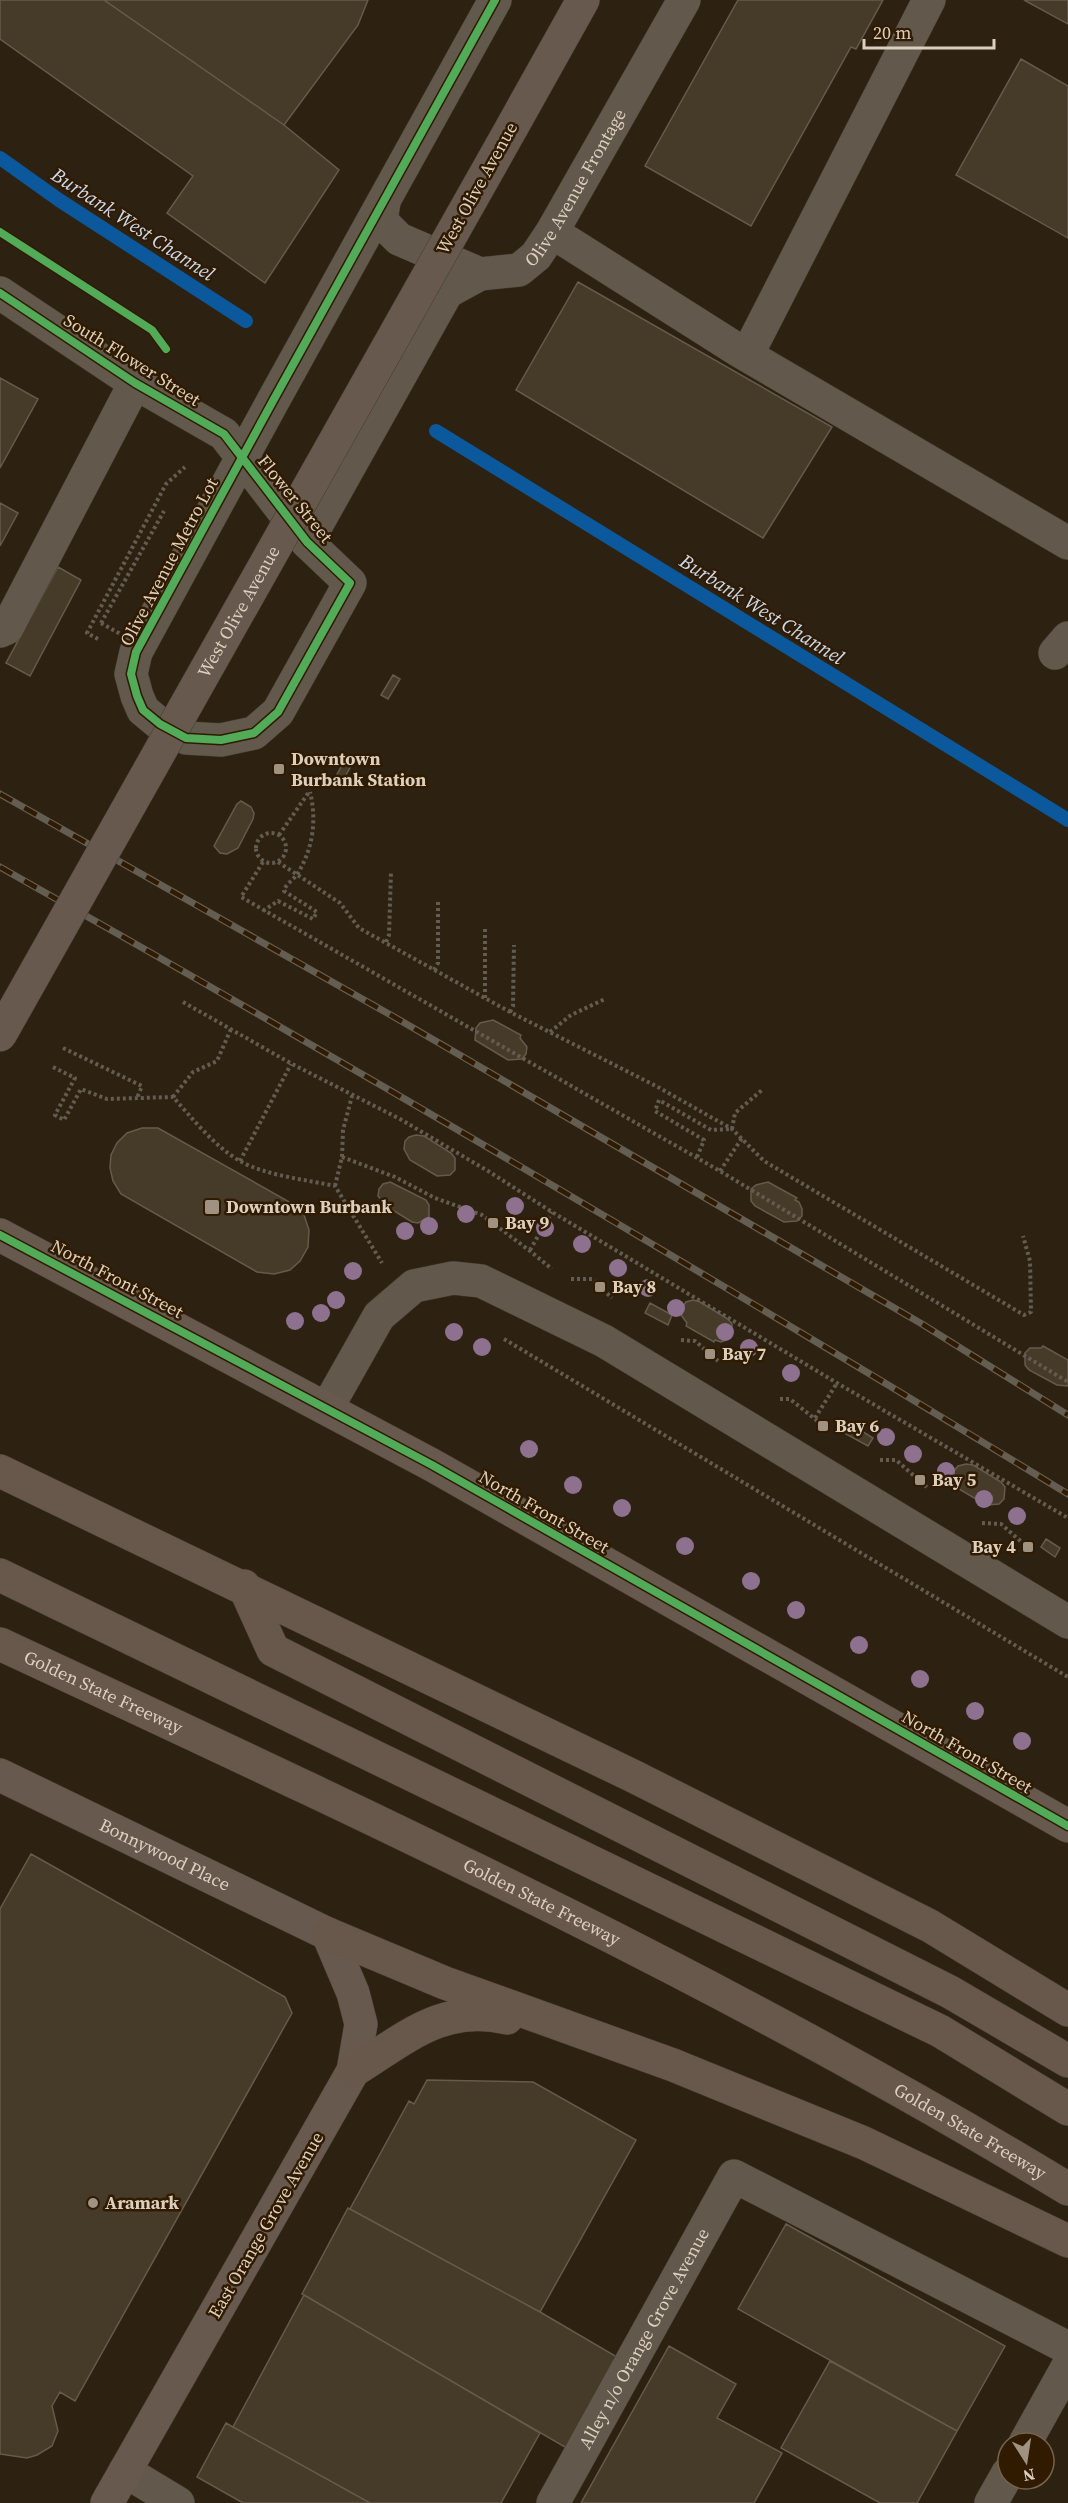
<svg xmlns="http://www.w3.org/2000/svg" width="1068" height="2503" font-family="'Source Serif 4',serif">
<rect width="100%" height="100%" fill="#2d2211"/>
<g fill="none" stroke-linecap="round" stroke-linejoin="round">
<path stroke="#0b599c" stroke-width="14" d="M0,158l59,42 187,121
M436,431l632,389"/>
</g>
<path fill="#463a28" stroke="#655b4c" stroke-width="1.5" d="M0,0h104l180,125 55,45 -74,113 -98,-70 26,-37 -193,-137z
M104,0h264l-10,25 -74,100z
M738,0h145l-27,49 -5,-2 -100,179 -106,-60z
M1024,0h44v24z
M1021,59l47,27v152l-112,-63z
M578,282l254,145 -69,111 -247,-148z
M0,378l38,21 -38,69z
M0,503l18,10 -18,33z
M58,567l23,13 -51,96 -24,-13z
M393,675l7,4 -12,20 -7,-4z
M344,762l7,4 -12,21 -7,-4z
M241,801l10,6 3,6 -1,6 -15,29 -11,6 -7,-1 -6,-7 23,-42z
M493,1020l28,15 -1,3 7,9 -1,7 -4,5 -14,1 -33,-20 1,-12 4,-5z
M142,1128h16l135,76 11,11 5,15 -1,17 -8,14 -10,9 -16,4 -17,-2 -136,-78 -8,-13 -3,-13 1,-13 6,-12 10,-10z
M416,1135l8,1 27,17 4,5v12l-5,5 -13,1 -27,-16 -6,-11 1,-8 4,-4z
M390,1182l36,18 3,5v12l-11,6 -6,-1 -26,-16 -8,-10 1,-7 4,-5z
M768,1182l29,16 -2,2 4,2 3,7v7l-5,5 -13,1 -29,-16 -4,-5v-12l5,-4z
M693,1300l7,2 28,17 4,5v12l-6,4 -5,2 -6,-2 -1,2 -28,-16 1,-3 -6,-8 1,-8 4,-5z
M650,1303l22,12 -4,10 -23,-12z
M1043,1346l25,14v26l-11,-1 -28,-15 -4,-5v-12l5,-5h11z
M852,1425l21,13 -5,8 -22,-12z
M966,1464l7,1 28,17 4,5 -1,12 -5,5 -13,1 -27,-16 -6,-11 1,-7 4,-5z
M1046,1539l14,9 -5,9 -14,-10z
M31,1854l254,143 7,16 -217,388 -15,-9 -8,14 6,25 -6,15 -15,9 -10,3 -27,-4v-545z
M427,2080l106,2 103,58 -96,172 -190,-103 59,-108 5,3z
M348,2208l192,104 77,45 -47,93 -268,-156z
M786,2224l219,122 -48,85 -219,-122z
M304,2295l236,138 -39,70h-131l-137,-76z
M669,2346l67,38 -19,34 65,35 -28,50h-173z
M830,2361l127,70 -40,72h-37l-99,-55z
M226,2423l7,4 137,76h-127l-46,-26z"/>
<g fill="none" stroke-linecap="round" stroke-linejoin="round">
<g stroke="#453d30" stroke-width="34">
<g id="minor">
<path id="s1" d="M384,202l-3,19 18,18 81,35 39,-4 17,-14 16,-24 132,-232"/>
<path d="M552,232l186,118 330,193"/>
<path d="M0,293l135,90 89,51 83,108 43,41 -72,129 -24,21 -33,7 -35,-2 -26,-14 -17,-14 -6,-14 -6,-22 5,-22 138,-253 221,-399"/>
<path d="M747,355l182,-355"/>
<path d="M307,542l140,-250 33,-18"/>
<path d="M0,631l7,-3 128,-245"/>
<path d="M1055,653l13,-15"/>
<path d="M327,1408l52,-92 35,-30 39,-8 28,3 123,60 464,281"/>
<path d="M1025,2443l43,-77"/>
<path d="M125,2471l53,32"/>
<path id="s2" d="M553,2503l181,-327 334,172"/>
<path d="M991,2503l17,-30"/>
</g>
</g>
<g stroke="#453d30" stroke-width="34">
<g id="major">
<path d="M512,127l71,-127"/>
<path d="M0,1235l432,230 636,361"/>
<path id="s3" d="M0,1775l328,159 25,59 8,31 -8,47 -246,432"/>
</g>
</g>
<g stroke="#453d30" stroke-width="34">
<g id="highway">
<path d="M0,1471l633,305 297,150 138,84"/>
<path d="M0,1575l940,456 128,78"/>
<path d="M244,1586l29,64 677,342 118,69"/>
<path id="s4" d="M0,1644c362,169 727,337 1068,545"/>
<path d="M328,1934l117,49 228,82 191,78 204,98"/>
<path d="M353,2071c52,-32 89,-68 154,-53"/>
</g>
</g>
<path stroke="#645c50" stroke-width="4" stroke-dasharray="3 3" stroke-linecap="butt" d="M101,623l63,-112
M98,639l-11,-6 79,-149 19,-17
M256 848a15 15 0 1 1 30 0a15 15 0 1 1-30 0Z
M279,835l30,-43
M263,862l-22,35 479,274 348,211
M278,862l62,41 19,25 151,84 146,74 76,43 32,32 260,154 7,-3 -1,-51 -7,-25
M263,911l15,-10 35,18 4,-7 -33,-21c2,-8 10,-11 14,-18 15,-25 19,-53 12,-81
M386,942l3,-7 2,-64
M434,970l4,-7v-64
M485,998v-71
M183,1002l109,62 108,55 88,52 64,41 285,171 231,135
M510,1012l3,-6 1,-61
M550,1032l21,-17 34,-16
M63,1048l79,38 -5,12
M53,1067l22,11 -20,37 9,5 17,-31 26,10 66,-2c19,21 42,50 67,64 24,14 67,19 95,25l47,77
M173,1097l20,-25 24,-11 14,-32
M342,1157l53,20 40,21 47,17 48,36 22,18
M697,1157l7,-17 -49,-29 4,-11 52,30 21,-1 3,-16 27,-23
M240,1161l51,-97
M720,1171l22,-33
M335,1186l7,-29 1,-27 9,-34
M530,1250l22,-38
M571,1279h21l20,19
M504,1339l564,338
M681,1340l14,1 23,20
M780,1399h10l30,24
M815,1418l22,-35
M880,1460h16l32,28
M982,1523l19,1 32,28"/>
<use href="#minor" stroke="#62594c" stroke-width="33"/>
<use href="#major" stroke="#68594f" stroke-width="33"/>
<use href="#highway" stroke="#68584c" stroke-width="33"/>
<g stroke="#645d51" stroke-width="7">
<path id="rail" d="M0,794l396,224 526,306 146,91
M0,867c359,203 716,412 1068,627"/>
</g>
<use href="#rail" stroke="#301b00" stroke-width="4.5" stroke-dasharray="14" stroke-linecap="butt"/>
<g stroke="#453d30" stroke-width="34" stroke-linecap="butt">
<g id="major-bridge">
<path id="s5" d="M0,1035l512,-908"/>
</g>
</g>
<path stroke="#645c50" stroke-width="4" stroke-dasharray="3 3" stroke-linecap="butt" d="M101,623l53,30"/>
<use href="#major-bridge" stroke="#68594f" stroke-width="33"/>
<g stroke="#301b00" stroke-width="11">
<path id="cycleway" d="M0,232l152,98 14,19
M0,293l135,90 89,51 83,108 43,41 -72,129 -24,21 -33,7 -35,-2 -26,-14 -17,-14 -6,-14 -6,-22 5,-22 138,-253 221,-399
M0,1235l432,230 636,361"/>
</g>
<use href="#cycleway" stroke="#51ab58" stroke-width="8"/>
</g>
<g fill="#8d718e">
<circle cx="515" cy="1206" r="9"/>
<circle cx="466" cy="1214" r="9"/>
<circle cx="429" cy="1226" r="9"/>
<circle cx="545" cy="1228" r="9"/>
<circle cx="405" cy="1231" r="9"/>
<circle cx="582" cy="1244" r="9"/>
<circle cx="618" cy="1268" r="9"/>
<circle cx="353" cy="1271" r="9"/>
<circle cx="648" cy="1288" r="9"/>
<circle cx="336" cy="1300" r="9"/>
<circle cx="676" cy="1308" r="9"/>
<circle cx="321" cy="1313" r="9"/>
<circle cx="295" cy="1321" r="9"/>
<circle cx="454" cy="1332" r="9"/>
<circle cx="725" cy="1332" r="9"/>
<circle cx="482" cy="1347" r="9"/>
<circle cx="749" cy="1348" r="9"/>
<circle cx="791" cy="1373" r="9"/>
<circle cx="886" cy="1437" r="9"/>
<circle cx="529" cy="1449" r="9"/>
<circle cx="913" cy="1454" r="9"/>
<circle cx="946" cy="1471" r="9"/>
<circle cx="573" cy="1485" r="9"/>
<circle cx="984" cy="1499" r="9"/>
<circle cx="622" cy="1508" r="9"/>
<circle cx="1017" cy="1516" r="9"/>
<circle cx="685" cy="1546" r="9"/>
<circle cx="751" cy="1581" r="9"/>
<circle cx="796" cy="1610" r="9"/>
<circle cx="859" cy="1645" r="9"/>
<circle cx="920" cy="1679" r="9"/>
<circle cx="975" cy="1711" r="9"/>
<circle cx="1022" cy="1741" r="9"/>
</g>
<g fill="#9f9281" stroke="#301b00" stroke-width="2">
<rect x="273" y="763" width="12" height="12" rx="3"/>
<rect x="204" y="1199" width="16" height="16" rx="3"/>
<rect x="487" y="1217" width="12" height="12" rx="3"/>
<rect x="594" y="1281" width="12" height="12" rx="3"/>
<rect x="704" y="1348" width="12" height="12" rx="3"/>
<rect x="817" y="1420" width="12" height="12" rx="3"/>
<rect x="914" y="1474" width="12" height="12" rx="3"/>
<rect x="1022" y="1541" width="12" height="12" rx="3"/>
<circle cx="93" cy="2203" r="6"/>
</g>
<g text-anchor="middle" stroke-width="5" stroke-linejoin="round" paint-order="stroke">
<g font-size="18" fill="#ddcfbe" stroke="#301b00">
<text dy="6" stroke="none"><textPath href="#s1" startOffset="273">Olive Avenue Frontage</textPath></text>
<text transform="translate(477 188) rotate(-61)" y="6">West Olive Avenue</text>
<text transform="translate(132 360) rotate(32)" y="6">South Flower Street</text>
<text transform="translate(295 499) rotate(51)" y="6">Flower Street</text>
<text transform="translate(169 562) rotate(-62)" y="6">Olive Avenue Metro Lot</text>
<text dy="6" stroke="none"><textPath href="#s5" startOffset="486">West Olive Avenue</textPath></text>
<text transform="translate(117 1279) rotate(28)" y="6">North Front Street</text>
<text transform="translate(544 1512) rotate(30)" y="6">North Front Street</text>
<text dy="6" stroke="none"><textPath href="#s4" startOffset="114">Golden State Freeway</textPath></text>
<text transform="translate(967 1752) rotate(30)" y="6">North Front Street</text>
<text dy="6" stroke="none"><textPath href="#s3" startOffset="183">Bonnywood Place</textPath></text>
<text dy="6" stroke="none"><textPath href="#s4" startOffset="600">Golden State Freeway</textPath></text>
<text dy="6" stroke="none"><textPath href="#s4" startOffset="1086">Golden State Freeway</textPath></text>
<text transform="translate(266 2225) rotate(-60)" y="6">East Orange Grove Avenue</text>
<text dy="6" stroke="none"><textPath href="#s2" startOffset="188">Alley n/o Orange Grove Avenue</textPath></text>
</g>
<g font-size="18" font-weight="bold" fill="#ddcfbe" stroke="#301b00" text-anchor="start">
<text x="291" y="765">Downtown<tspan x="291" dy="21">Burbank Station</tspan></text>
<text x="226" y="1213">Downtown Burbank</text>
<text x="505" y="1229">Bay 9</text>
<text x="612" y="1293">Bay 8</text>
<text x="722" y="1360">Bay 7</text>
<text x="835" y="1432">Bay 6</text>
<text x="932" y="1486">Bay 5</text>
<text x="1016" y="1553" text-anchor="end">Bay 4</text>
<text x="105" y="2209">Aramark</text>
</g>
<g font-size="20" font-style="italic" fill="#c8daef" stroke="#301b00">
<text transform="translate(133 224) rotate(33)" y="7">Burbank West Channel</text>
<text transform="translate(762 609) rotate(32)" y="7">Burbank West Channel</text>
</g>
</g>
<g transform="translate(1026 2461) rotate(168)"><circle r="28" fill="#301b00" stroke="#75634c" stroke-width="1.5"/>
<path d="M0-4.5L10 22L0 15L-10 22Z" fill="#9f9281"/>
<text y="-9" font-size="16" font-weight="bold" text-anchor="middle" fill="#ddcfbe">N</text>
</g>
<path d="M864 39v9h130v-9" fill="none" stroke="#ddcfbe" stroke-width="3"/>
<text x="873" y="39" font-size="18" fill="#ddcfbe" stroke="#301b00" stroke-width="4.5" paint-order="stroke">20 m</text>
</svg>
